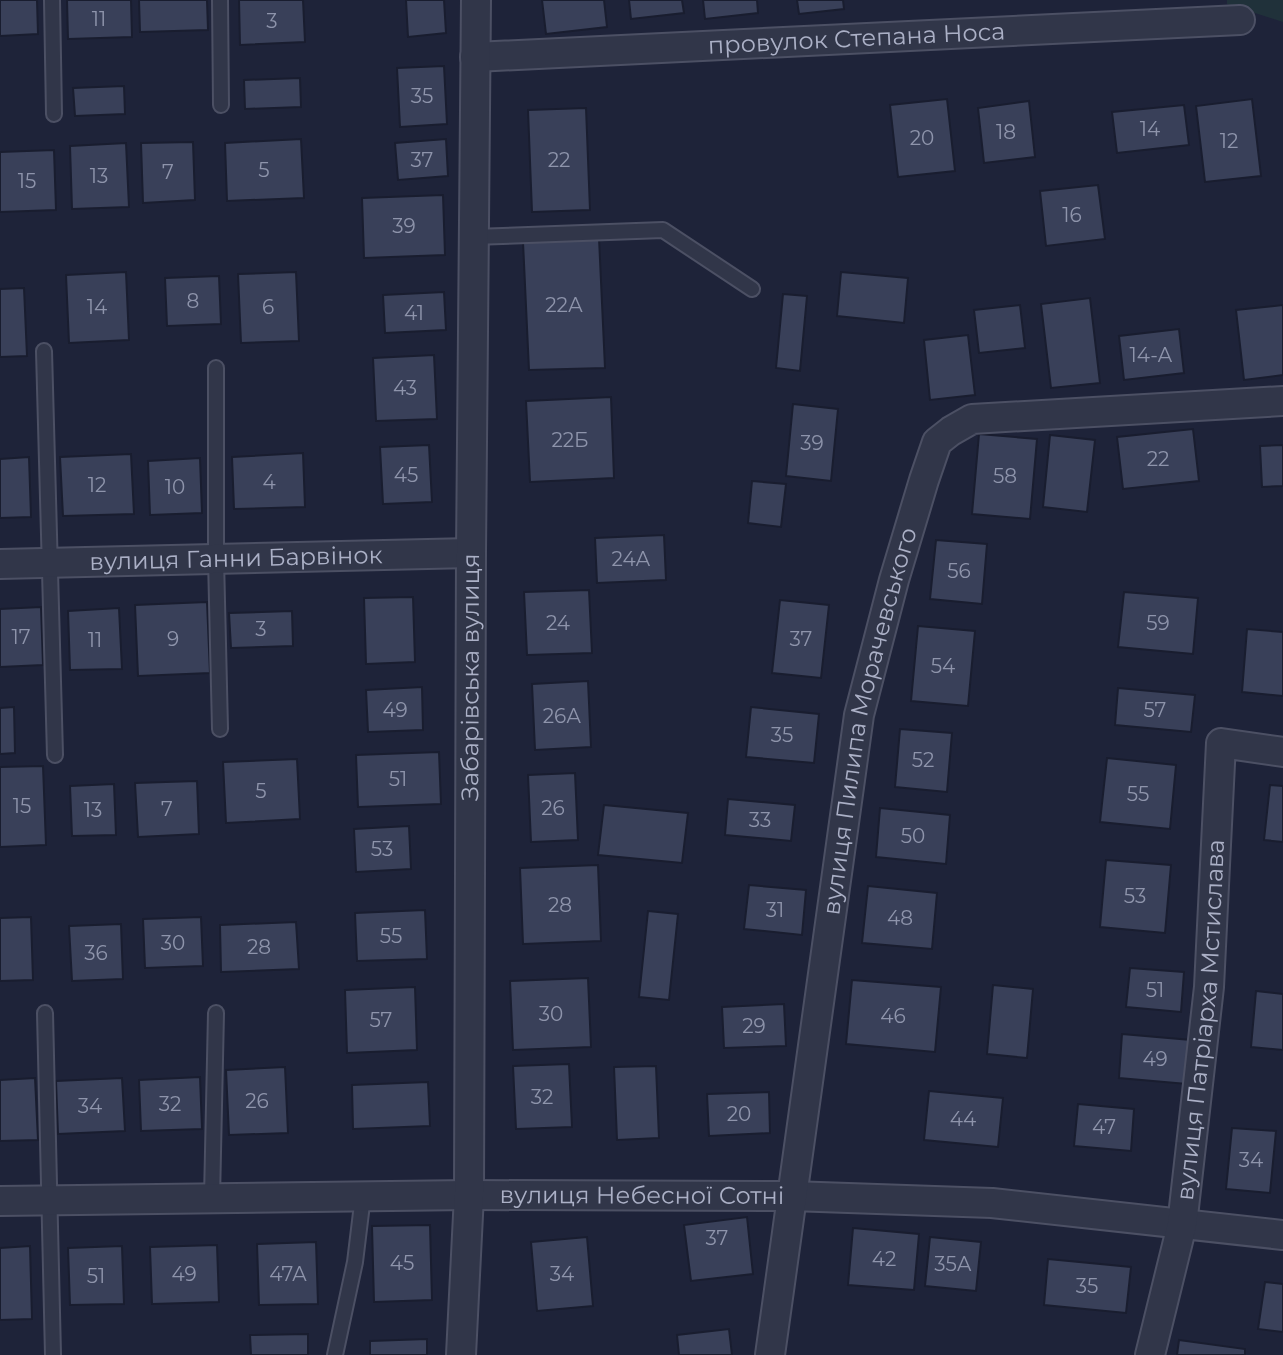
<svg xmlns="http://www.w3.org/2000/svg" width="1283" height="1355" font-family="Montserrat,sans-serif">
<rect width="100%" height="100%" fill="#1e2339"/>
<path fill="#20313a" d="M1227,0h56v22l-56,-18z"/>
<path fill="#394059" stroke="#191d2f" stroke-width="2" d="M0,0h37l1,34 -38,2z
M67,0h64l1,37 -64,2z
M139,0h68l1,30 -68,2z
M239,0h64l2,42 -65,3z
M406,0h38l2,33 -38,4z
M542,0h62l3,27 -61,7z
M629,0h53l2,13 -53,6z
M703,0h54l1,13 -53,6z
M797,0h46l1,9 -45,5z
M444,66l3,58 -47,3 -3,-59z
M300,78l1,29 -56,2 -1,-29z
M124,86l1,28 -50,2 -2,-28z
M947,99l8,72 -57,6 -8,-72z
M1252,99l9,77 -56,6 -9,-76z
M1029,101l6,56 -51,6 -6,-55z
M1184,105l5,40 -72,8 -5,-41z
M586,108l4,102 -58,2 -4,-102z
M301,139l3,59 -77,3 -2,-58z
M446,139l2,37 -50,4 -3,-37z
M193,142l2,58 -52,3 -2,-60z
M126,143l3,64 -57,2 -2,-63z
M54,150l2,60 -56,2v-60z
M1098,185l7,54 -59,7 -6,-55z
M443,195l2,60 -81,3 -2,-60z
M599,238l6,130 -76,2 -6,-128z
M126,272l3,68 -60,3 -3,-68z
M296,272l3,69 -58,2 -3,-69z
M841,272l67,6 -4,45 -67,-7z
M219,276l2,48 -54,2 -2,-48z
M24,288l3,68 -27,1v-68z
M444,292l2,38 -61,3 -2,-38z
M783,294l24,2 -7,75 -24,-3z
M1090,298l10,85 -49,5 -10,-84z
M1020,305l5,43 -46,5 -5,-43z
M1283,305v70l-39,5 -8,-70z
M1179,329l5,44 -60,7 -5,-44z
M968,335l7,60 -45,5 -6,-60z
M434,355l3,64 -61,2 -3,-63z
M611,397l3,81 -84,4 -4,-81z
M793,404l45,5 -7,72 -45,-5z
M1193,429l6,52 -76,8 -6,-52z
M979,434l58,5 -7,80 -58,-5z
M1050,435l45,5 -8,72 -44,-5z
M429,445l3,57 -49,2 -3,-57z
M1283,445v41l-21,1 -2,-41z
M303,453l2,54 -71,2 -2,-52z
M131,454l3,60 -71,2 -3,-59z
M29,457l2,60 -31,1v-59z
M200,458l2,55 -52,2 -2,-54z
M752,481l34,3 -5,43 -33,-4z
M664,535l2,45 -69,3 -2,-45z
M936,540l51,4 -5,60 -52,-5z
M589,590l3,63 -65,2 -3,-63z
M1124,592l74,6 -5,56 -75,-7z
M413,597l2,65 -49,2 -2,-66z
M780,600l49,5 -8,73 -49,-5z
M207,602l3,71 -72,3 -3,-71z
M41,607l2,58 -43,2v-58z
M119,608l3,61 -52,1 -2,-59z
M292,611l1,35 -62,2 -2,-35z
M918,626l57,5 -7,75 -57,-5z
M1247,629l36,3v64l-41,-4z
M588,681l3,66 -56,3 -3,-66z
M422,687l1,43 -55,2 -2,-42z
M1118,688l77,7 -4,37 -76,-7z
M14,707l1,46 -15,1v-46z
M751,707l68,7 -5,49 -68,-6z
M900,729l52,4 -5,59 -52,-5z
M439,752l2,52 -83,3 -2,-52z
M1107,758l69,7 -6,64 -70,-7z
M297,759l3,60 -74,4 -3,-61z
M43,766l3,79 -46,2v-80z
M575,773l3,67 -47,2 -3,-67z
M197,781l2,53 -61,3 -3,-54z
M114,784l2,51 -44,1 -2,-50z
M1270,785l13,1v56l-19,-2z
M728,799l67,6 -4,36 -66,-6z
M604,805l84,8 -6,50 -84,-8z
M880,808l70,7 -4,49 -70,-7z
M409,826l2,43 -55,3 -2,-43z
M1106,860l65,5 -6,68 -65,-6z
M598,865l3,76 -78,3 -3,-76z
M749,885l57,5 -4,45 -58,-6z
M868,886l69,7 -5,56 -70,-6z
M425,910l2,49 -70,2 -2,-48z
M648,911l30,3 -9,86 -30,-3z
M31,917l2,63 -33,1v-63z
M201,917l2,49 -58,2 -2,-49z
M296,922l3,47 -78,3 -1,-47z
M121,924l2,55 -51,2 -3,-55z
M1130,968l54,4 -3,40 -55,-5z
M588,978l3,69 -78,3 -3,-69z
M852,980l89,7 -6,65 -89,-8z
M993,985l40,4 -6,69 -40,-4z
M415,987l2,63 -70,3 -2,-63z
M1256,991l27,3v56l-32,-3z
M784,1004l2,42 -62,2 -2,-41z
M1122,1034l69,6 -4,44 -68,-6z
M569,1064l3,63 -56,2 -3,-63z
M656,1066l3,72 -42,2 -3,-73z
M285,1067l3,66 -59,2 -3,-65z
M200,1077l2,52 -61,2 -2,-51z
M35,1078l3,62 -38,1v-61z
M122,1078l3,53 -67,3 -2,-53z
M428,1082l2,44 -77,3 -1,-44z
M929,1091l74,7 -5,49 -74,-7z
M769,1092l1,41 -61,3 -2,-42z
M1078,1104l56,5 -3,42 -57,-5z
M1232,1128l44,3 -6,62 -44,-4z
M747,1217l6,57 -62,7 -7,-56z
M430,1225l2,75 -58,2 -2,-76z
M853,1228l66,6 -5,56 -66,-5z
M587,1237l6,69 -56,5 -6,-69z
M930,1237l51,5 -5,49 -51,-5z
M316,1242l2,62 -59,1 -2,-61z
M217,1245l2,57 -67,2 -2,-57z
M30,1246l2,73 -32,1v-72z
M122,1246l2,58 -54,1 -2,-57z
M1048,1259l83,8 -5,46 -82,-8z
M1265,1282l18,2v48l-25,-3z
M729,1329l3,26h-53l-2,-20z
M308,1334v21h-57l-1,-20z
M427,1339v16h-57v-14z
M1179,1340l66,9v6h-68z"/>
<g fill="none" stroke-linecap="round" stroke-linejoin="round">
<g stroke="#4c5064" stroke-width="18">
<path id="service" d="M52,0l2,114
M220,0l1,105
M473,237l190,-7 89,59
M44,351l11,404
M216,368v191l4,170
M45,1013l8,342
M212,1198l4,-185
M335,1355l20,-93 8,-66"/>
</g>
<g stroke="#4c5064" stroke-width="32">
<g id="minor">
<path id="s1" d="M475,57l765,-37"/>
<path id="s2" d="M0,564l471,-11"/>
<path id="s3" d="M0,1201l469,-6 322,1 201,7 291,32"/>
<path id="s4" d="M461,1355l8,-160 2,-642 5,-553"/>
<path id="s5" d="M770,1355l89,-640 35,-135 30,-100 13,-38 14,-11 21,-12 311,-18"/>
<path id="s6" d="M1150,1355l32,-130 27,-238 12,-244 62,9"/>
</g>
</g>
<use href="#service" stroke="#313649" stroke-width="14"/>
<use href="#minor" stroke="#313649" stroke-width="28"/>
</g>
<g text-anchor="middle" stroke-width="8" stroke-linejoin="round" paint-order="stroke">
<g font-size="20" fill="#8e94ab">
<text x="99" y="26">11</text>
<text x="272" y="28">3</text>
<text x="422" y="103">35</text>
<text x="1150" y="136">14</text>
<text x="1006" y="139">18</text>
<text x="922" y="145">20</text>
<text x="1229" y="148">12</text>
<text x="422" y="167">37</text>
<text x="559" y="167">22</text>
<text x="264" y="177">5</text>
<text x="168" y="179">7</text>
<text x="99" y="183">13</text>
<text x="27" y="188">15</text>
<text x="1072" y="222">16</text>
<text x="404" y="233">39</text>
<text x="193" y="308">8</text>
<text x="564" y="312">22А</text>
<text x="97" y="314">14</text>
<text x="268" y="314">6</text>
<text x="414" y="320">41</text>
<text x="1151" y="362">14-А</text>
<text x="405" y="395">43</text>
<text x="570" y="447">22Б</text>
<text x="812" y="450">39</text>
<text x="1158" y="466">22</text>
<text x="406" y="482">45</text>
<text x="1005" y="483">58</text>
<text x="269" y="489">4</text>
<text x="97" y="492">12</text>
<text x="175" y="494">10</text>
<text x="631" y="566">24А</text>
<text x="959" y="578">56</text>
<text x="558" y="630">24</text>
<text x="1158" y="630">59</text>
<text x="261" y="636">3</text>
<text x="21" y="644">17</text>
<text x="173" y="646">9</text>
<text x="801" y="646">37</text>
<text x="95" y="647">11</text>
<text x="943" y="673">54</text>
<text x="395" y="717">49</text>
<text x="1155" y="717">57</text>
<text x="562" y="723">26А</text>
<text x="782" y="742">35</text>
<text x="923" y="767">52</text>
<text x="398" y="786">51</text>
<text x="261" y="798">5</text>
<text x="1138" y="801">55</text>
<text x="22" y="813">15</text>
<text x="553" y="815">26</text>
<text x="167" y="816">7</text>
<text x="93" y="817">13</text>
<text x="760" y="827">33</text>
<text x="913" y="843">50</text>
<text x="382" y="856">53</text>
<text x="1135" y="903">53</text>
<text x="560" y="912">28</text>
<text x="775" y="917">31</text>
<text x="900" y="925">48</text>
<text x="391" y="943">55</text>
<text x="173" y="950">30</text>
<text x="259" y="954">28</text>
<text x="96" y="960">36</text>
<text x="1155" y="997">51</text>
<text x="551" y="1021">30</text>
<text x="893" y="1023">46</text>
<text x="381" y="1027">57</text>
<text x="754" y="1033">29</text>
<text x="1155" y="1066">49</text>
<text x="542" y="1104">32</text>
<text x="257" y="1108">26</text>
<text x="170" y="1111">32</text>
<text x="90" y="1113">34</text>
<text x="739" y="1121">20</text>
<text x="963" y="1126">44</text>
<text x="1104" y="1134">47</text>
<text x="1251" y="1167">34</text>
<text x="717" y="1245">37</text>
<text x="884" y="1266">42</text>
<text x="402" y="1270">45</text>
<text x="953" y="1271">35А</text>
<text x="184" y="1281">49</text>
<text x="288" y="1281">47А</text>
<text x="562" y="1281">34</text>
<text x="96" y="1283">51</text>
<text x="1087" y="1293">35</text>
</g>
<g font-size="24" fill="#abb0c6" stroke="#171b2d">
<text dy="8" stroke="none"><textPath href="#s1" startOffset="382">провулок Степана Носа</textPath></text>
<text dy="8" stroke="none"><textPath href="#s2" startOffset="236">вулиця Ганни Барвінок</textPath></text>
<text dy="8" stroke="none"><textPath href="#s4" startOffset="678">Забарівська вулиця</textPath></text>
<text dy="8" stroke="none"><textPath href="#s5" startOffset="642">вулиця Пилипа Морачевського</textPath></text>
<text dy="8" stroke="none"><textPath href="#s6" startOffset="340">вулиця Патріарха Мстислава</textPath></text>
<text dy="8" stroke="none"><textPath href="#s3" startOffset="642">вулиця Небесної Сотні</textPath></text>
</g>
</g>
</svg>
